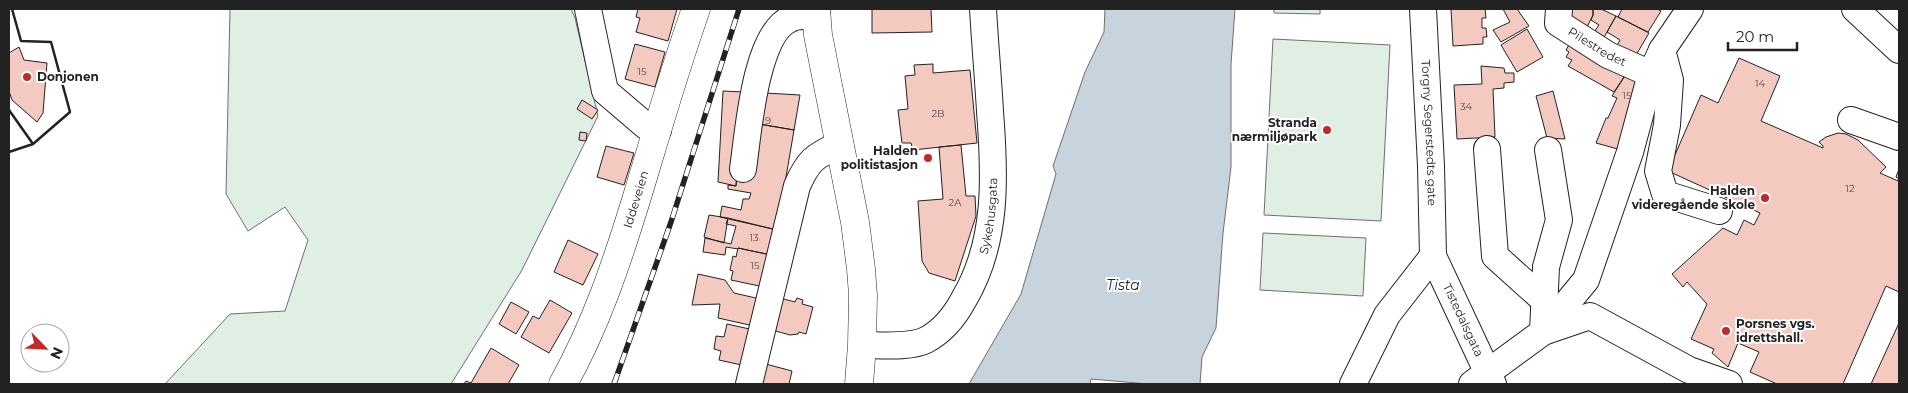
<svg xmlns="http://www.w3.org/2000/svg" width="1908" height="393" font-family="Montserrat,sans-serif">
<rect width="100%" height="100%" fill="#fff"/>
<path fill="#e0efe3" stroke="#6f6f6f" d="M230,9h341l4,9 23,98 -76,154 -71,114h-286l65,-70 55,-3 23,-71 -23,-33 -37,24 -22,-37z
M1274,9h46v5l-46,-1z
M1273,39l117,6 -9,176 -117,-6z
M1263,233l103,5 -3,58 -103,-6z"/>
<path fill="#c7d3dd" stroke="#6f6f6f" d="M1105,9h130l-4,55v103l-8,66 -7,95 -14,29 -2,27h-52l-57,-5 -1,5h-121l52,-90 35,-120 -3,-8 32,-94 19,-40z"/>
<path fill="#f3c9c0" stroke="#222" d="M638,9h39l-9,32 -32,-9 4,-14 -4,-1z
M872,9h59l1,23 -60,1z
M1451,9h34l1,9h-4v10h4l1,9h-4v7l-30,2z
M1503,9h14l12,17 -28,16 -8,-12 17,-8z
M1569,9h24v6l-8,16 -20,-14z
M1593,9h8l15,7 -14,25 -10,-6 7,-10 -8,-5 2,-5z
M1622,9h35l4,2 -13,21 -30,-15z
M1616,16l33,17 -17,29 -18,-11 6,-11 -13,-8z
M1527,29l16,28 -26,15 -16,-27z
M1573,38l55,33 -14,21 -46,-26 4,-6 -6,-3 3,-5 -3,-2z
M635,44l30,8 -10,35 -30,-8z
M19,47l5,13 23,3 -4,50 -6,9 -25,-22 -3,-9v-38z
M1739,58l41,18 -19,45 62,27v-2l-4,-4 7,-5 12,-4 8,1 12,6 28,27 -6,6 18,8 1,-2 -3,-2 3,-8v123l-13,-6 -43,98h-66l-27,-12 9,-20 -21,-9 -10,24 -16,-14 2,-4 -23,-10 16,-35 -20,-22 -4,5 -11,-13 51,-46 14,7 7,-15 10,5 6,-12 -92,-42 33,-76 17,8z
M933,64v9l37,-3 7,73 -64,7 -2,-7h-9l-4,-33 10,-1 -3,-33 10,-1 -1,-10z
M1481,66l23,2 1,5h9v9l-10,1v5l-11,1 2,48 -38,2 -3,-54 28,-1z
M1628,71l14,8 -17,72 -29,-8 10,-25h2l9,-20 -5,-2z
M723,91l21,1 -8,94 -18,-4z
M1553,91l12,48 -18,-1 -11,-42z
M765,93l35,2 -6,35 -35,-6z
M582,100l16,10 -6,9 -15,-10z
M759,124l35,6 -17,100 -57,-13 2,-11 19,4 2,-11h6l2,-6 -23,-4v-4l8,1 1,-14z
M580,132l7,1 -1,8 -7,-1z
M961,145l5,51h9l1,20 -21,65 -26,-8 -7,-12 -4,-60 25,-2 -4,-52z
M606,146l28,7 -10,32 -27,-8z
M709,215l19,3 -4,25 -20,-6z
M728,218l49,12 -6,25 -33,-7v1l-12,-2 -1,8 -22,-3 2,-14 26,6 5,-18 -10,-2z
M568,240l30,14 -15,31 -29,-13z
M738,248l33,7 -7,32 -33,-7 2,-9 -3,-1 3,-14 3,1z
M698,274l27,6 9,13 26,6 -6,27 -36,-8 2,-14 -28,1z
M780,298l15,4 2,-4 6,2 -1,4 11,3 -7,27 -7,-2 -1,2 -8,1 -18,-5z
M550,300l22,13 -23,40 -28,-16 12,-21 6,3z
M511,302l18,10 -13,22 -17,-10z
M1899,323v61h-28z
M727,324l27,6 -8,36 -27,-6 2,-9 -7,-2 2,-13 8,1z
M491,348l28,17 -11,19h-44l2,-3 5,2z
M762,363l30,8 -3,13h-32z"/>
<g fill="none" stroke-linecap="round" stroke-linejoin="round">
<g stroke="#222" stroke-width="28">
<g id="minor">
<path d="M588,9l17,82 41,35 12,4"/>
<path id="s1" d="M1423,9l8,157 2,90 60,128"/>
<path id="s2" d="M1559,9l-1,14 50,32 43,19"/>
<path d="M1855,9l44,41"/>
<path d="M1662,50l8,30 -3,45 -9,46 7,23 54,17"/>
<path d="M1851,120l48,17"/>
<path d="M1487,149l8,107 50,45"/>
<path d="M1548,150l11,70 -13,47 -3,65 47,-16 99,54 40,14"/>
<path d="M743,169c5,-34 12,-135 47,-150 7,-4 19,-3 27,-4"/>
<path id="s3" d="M862,345c18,0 48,3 64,-5 17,-9 29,-24 38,-41 34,-57 31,-124 26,-188 -2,-34 -5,-68 -7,-102"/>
<path d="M749,384l48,-198c11,-25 17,-30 42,-41"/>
<path d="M1353,384l34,-69 46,-59"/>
<path d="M1472,384l71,-52 43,-52 44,-128 21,-78 11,-24 28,-41"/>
</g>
</g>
<g stroke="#222" stroke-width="29">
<g id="major">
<path d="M816,9l2,26 37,187 6,47 2,26 -1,50 -3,39"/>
<path id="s4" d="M563,384c33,-59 54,-122 74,-187 19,-63 37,-126 59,-188"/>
</g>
</g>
<use href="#minor" stroke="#fff" stroke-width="26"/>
<use href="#major" stroke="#fff" stroke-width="28"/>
<g stroke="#222" stroke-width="5.5">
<path id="rail" d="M614,384l57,-162 68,-213"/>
</g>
<use href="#rail" stroke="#fff" stroke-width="4" stroke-dasharray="11" stroke-linecap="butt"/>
<path stroke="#222" stroke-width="2.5" d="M9,110l24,34
M9,152l24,-8 37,-32 -19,-70 -30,-1 -9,-32"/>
</g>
<g fill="#c62828" stroke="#fff" stroke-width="2">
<circle cx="27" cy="77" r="5"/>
<circle cx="1327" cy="130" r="5"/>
<circle cx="928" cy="158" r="5"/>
<circle cx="1765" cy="198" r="5"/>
<circle cx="1726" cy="331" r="5"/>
</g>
<g text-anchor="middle" stroke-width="4" stroke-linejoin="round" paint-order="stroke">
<g font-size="10" fill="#564c4a">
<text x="642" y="75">15</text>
<text x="1760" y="87">14</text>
<text x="1627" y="99">15</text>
<text x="1466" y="110">34</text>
<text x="938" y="117">2B</text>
<text x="768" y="124">9</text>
<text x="1850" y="192">12</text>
<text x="955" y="206">2A</text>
<text x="754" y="241">13</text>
<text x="755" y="269">15</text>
</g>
<g font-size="12" fill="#222" stroke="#fff">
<text dy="4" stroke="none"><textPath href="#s2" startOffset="60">Pilestredet</textPath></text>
<text dy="4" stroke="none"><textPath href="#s1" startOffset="124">Torgny Segerstedts gate</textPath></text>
<text dy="4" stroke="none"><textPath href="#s4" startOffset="199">Iddeveien</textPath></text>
<text dy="4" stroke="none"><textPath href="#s3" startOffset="209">Sykehusgata</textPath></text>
<text dy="4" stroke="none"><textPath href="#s1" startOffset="318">Tistedalsgata</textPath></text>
</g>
<g font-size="12" font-weight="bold" fill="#222" stroke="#fff" text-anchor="end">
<text x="37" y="81" text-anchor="start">Donjonen</text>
<text x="1317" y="127">Stranda<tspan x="1317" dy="14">nærmiljøpark</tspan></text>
<text x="918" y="155">Halden<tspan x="918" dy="14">politistasjon</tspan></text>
<text x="1755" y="195">Halden<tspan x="1755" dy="14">videregående skole</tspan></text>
<text x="1736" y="328" text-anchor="start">Porsnes vgs.<tspan x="1736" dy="14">idrettshall.</tspan></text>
</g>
<g font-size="14" font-style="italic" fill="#222" stroke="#fff">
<text x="1123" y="290">Tista</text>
</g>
</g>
<rect width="1908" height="393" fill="none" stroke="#222222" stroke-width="20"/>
<g transform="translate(45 348) rotate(114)"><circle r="24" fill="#ffffff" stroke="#a7a7a7"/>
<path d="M0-4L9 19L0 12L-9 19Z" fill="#c62828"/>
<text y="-8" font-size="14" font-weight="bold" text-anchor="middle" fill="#222222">N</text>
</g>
<path d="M1728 42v8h69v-8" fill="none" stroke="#222222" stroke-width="2.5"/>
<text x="1736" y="42" font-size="15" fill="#222222" stroke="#ffffff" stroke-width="4" paint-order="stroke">20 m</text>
</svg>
